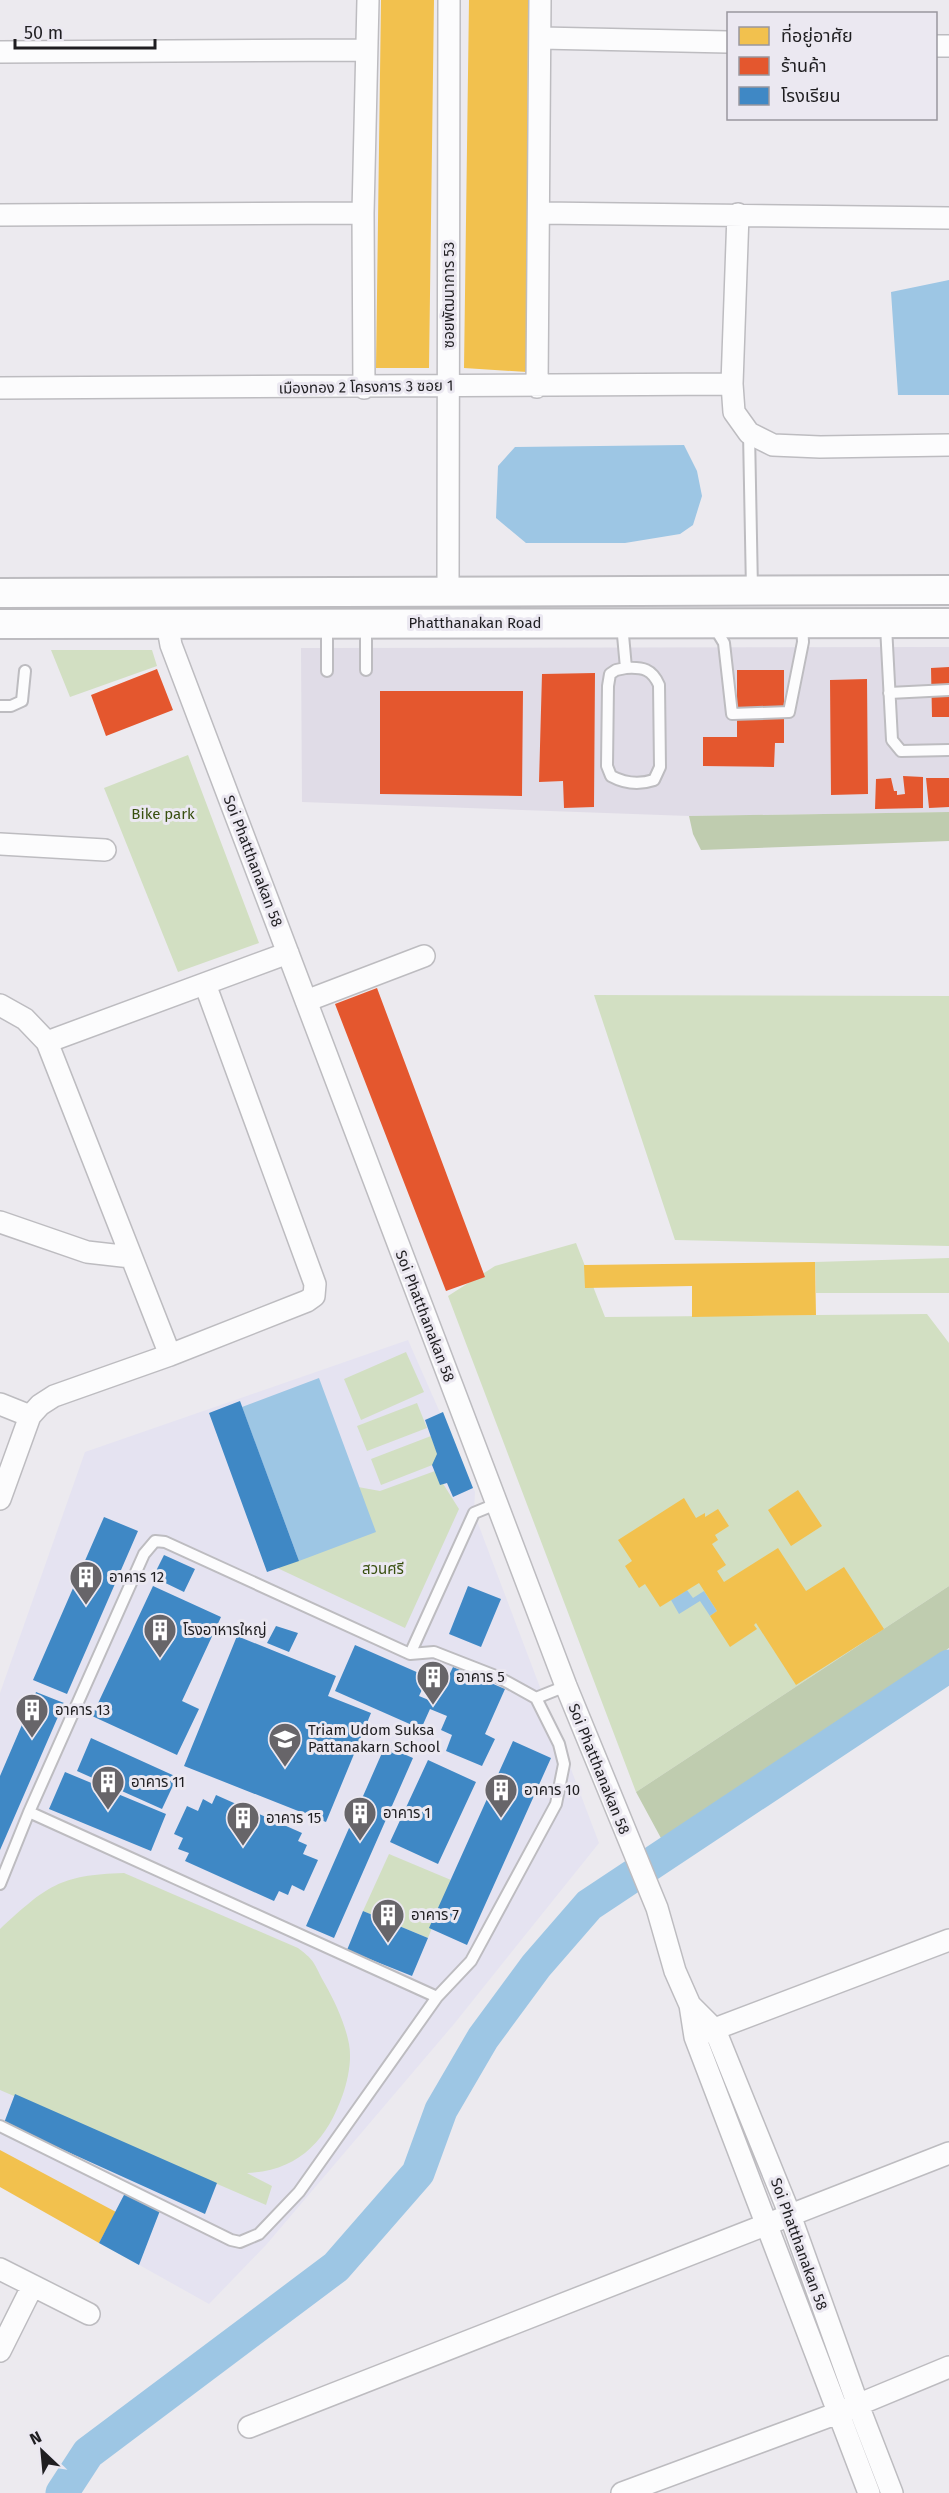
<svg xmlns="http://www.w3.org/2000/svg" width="949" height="2493" font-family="'Fira Sans','Noto Sans Thai',sans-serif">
<rect width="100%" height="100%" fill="#eceaef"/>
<path fill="#e0dce7" d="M949,647v165l-260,4 -387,-14 -1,-154z"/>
<path fill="#e5e3f1" d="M408,1340l67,152 -1,21 125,330 -145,181 -188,221 -57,59 -209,-117v-494l85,-241z"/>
<path fill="#d2dfc2" d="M51,650h101l5,16 -87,31z
M188,755l71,188 -81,29 -74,-184z
M594,995l355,1v250l-274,-6z
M576,1243l29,74 322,-3 22,29v243l-313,206 -188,-496 47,-30z
M949,1258v35h-133l-1,-31z
M406,1352l18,40 -63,28 -17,-41z
M417,1403l10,25 -60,23 -10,-25z
M431,1436l9,26 -59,23 -10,-26z
M435,1471l24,38 -54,119 -132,-62 99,-41 -14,-38 22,4z
M389,1854l62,26 -23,58 -65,-27z
M124,1873l174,75c19,14 16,17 27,36 10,18 20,39 24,60 3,16 -1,35 -6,50 -16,46 -44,77 -96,79l25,13 -6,19 -266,-115v-161c47,-43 59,-54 124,-56z"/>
<path fill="#bfccaf" d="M949,812v29l-248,9 -8,-16 -4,-18z
M949,1586v62l-86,64 -201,128 -26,-48z"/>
<path fill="#9dc6e4" d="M949,280v115h-51l-7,-103z
M684,445l13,26 5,25 -9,29 -13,9 -55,9h-99l-30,-25 2,-52 17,-19z
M319,1378l57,154 -77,29 -57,-154z
M687,1590l6,8 11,-7 13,20 -7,5 -10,-15 -21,13 -8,-14z"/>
<path fill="#f2c14e" d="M381,0h53l-5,368h-53z
M469,0h59l-1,372 -63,-4z
M815,1262l1,53 -124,2v-31l-107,2 -1,-23z
M798,1490l24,36 -31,20 -23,-36z
M684,1498l12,20 9,-5v4l13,-8 11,17 -14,9 3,5 -6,4 14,21 -9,6 7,11 54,-34 28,43 38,-24 40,62 -88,56 -40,-62 -2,2 3,4 -27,18 -20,-31 7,-5 -18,-28 -39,24 -15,-23 -6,4 -14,-22 7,-5 -14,-21z
M0,2150l116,62 -17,31 -99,-56z"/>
<path fill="#e4572e" d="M949,667v50h-17l-1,-49z
M157,669l16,41 -67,26 -15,-41z
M737,670h47v73h-9l-1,24 -71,-1v-29h34z
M595,673l-1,134 -30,1 -1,-27 -24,1 3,-108z
M867,679l1,115 -37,1 -1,-115z
M380,691h143l-1,105 -142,-2z
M903,776l20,1v31l-48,1 1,-30 15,-1 3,13h3v4l8,-1z
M926,778h23v29l-20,1z
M377,988l108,289 -39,14 -111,-287z"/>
<path fill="#3f88c5" d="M240,1401l59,160 -32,11 -58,-159z
M443,1412l30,76 -20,9 -6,-14 -7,2 -8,-20 5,-11 -12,-34z
M104,1517l34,14 -71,163 -34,-14z
M164,1555l31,14 -11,23 -31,-15z
M153,1586l68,31 -39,84 17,8 -22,46 -85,-39z
M468,1586l33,13 -20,48 -32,-13z
M276,1626l22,7 -9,19 -22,-9z
M237,1636l99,40 -8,20 43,17 -45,109 -142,-56z
M355,1645l73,32 -9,19 17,7 17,-36 52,22 -20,45 10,5 -13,27 -36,-15 6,-16 -11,-5 6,-14 -17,-7 -9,20 -86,-38z
M36,1692l28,11 -64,147v-74z
M91,1738l86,39 -15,32 -85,-38z
M513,1741l38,17 -84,187 -38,-17z
M385,1746l28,12 -79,180 -28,-12z
M428,1760l48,22 -38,82 -48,-22z
M65,1772l101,42 -15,37 -102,-42z
M216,1795l86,38 -4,8 9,4 -4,9 15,6 -14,31 -12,-6 -4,10 -9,-4 -5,10 -89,-40 4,-8 -11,-4 5,-11 -9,-4 13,-28 11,5 5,-12 9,5z
M363,1911l65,27 -16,38 -65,-26z
M15,2094l202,89 -12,31 -201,-91z
M125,2193l36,15 -22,57 -40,-22z"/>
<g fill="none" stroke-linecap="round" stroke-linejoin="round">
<path stroke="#9dc6e4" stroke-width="33" d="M62,2493l26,-40 248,-186 82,-94 23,-63 42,-72 53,-72 53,-61 360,-239"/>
<g stroke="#bdbcc0" stroke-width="14">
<path id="service" d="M749,433l3,157
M622,624l4,44c17,-1 26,1 33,17l1,82 -6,13c-15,5 -30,3 -43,-4l-4,-10 1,-80 2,-12 6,-4 10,-2
M713,625l11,18 8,71 57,-2 14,-70 -1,-19
M886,626l6,114 9,11 48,-1
M366,670v-47
M327,671v-45
M889,693l60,-3
M0,706h11l11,-5 3,-30
M410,1654l64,-141 22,-9
M536,1698l30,-12
M29,1812l408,185
M0,1884l29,-72 115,-258 11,-13 10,1 245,112 24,-2 64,25 38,21 23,46 5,20 -8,40 -85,157 -34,36 -138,195 -40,42 -19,8 -9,-2 -231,-114"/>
</g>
<g stroke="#bdbcc0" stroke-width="24">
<path id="minor" d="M541,38l187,4
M936,46h13
M0,52l366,-2
M540,213l409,5
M738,214l-6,170 2,28 15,21 24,12 47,2 129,-2
M0,215l363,-2
M537,387l3,-387
M0,388l732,-4
M364,388l-1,-175 5,-213
M448,591l1,-591
M167,623l4,22 395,1041 91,222 18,63 15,34 5,32 174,456
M0,844l105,6
M306,1001l118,-45
M0,1005l25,14 22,23 241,-89
M47,1042l123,313
M0,1222l87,30 44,5
M0,1404l30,12
M0,1499l30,-83 10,-11 14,-9 116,-41 137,-54 7,-5 1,-12 -110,-300
M690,2005l25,25 75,185 68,190 34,88
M704,2033l245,-93
M0,2269l89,45
M0,2351l32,-64
M249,2427l700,-274
M622,2493l216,-80 111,-46"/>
</g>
<g stroke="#bdbcc0" stroke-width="32">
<path id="secondary" d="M0,593l949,-3
M0,624l949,-1"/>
</g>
<use href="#service" stroke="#fcfcfd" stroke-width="10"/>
<use href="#minor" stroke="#fcfcfd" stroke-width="21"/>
<use href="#secondary" stroke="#fcfcfd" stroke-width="28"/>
</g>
<defs>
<g id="building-pin" transform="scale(1.725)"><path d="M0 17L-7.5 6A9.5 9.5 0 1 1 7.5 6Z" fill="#676569" stroke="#ebe8f1"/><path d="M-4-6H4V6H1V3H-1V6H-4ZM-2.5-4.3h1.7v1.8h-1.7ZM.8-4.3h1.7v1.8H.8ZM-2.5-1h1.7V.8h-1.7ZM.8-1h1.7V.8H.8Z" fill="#fff"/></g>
<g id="school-pin" transform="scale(1.725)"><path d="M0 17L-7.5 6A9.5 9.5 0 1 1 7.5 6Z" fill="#676569" stroke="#ebe8f1"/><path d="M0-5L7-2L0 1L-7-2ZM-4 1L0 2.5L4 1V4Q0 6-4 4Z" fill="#fff"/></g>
</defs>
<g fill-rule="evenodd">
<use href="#building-pin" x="86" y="1577"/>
<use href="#building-pin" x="160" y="1630"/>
<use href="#building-pin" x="433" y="1677"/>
<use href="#building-pin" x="32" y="1710"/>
<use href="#school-pin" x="285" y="1739"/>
<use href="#building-pin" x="108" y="1782"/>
<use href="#building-pin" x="501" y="1790"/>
<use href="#building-pin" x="360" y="1813"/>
<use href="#building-pin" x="243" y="1818"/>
<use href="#building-pin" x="388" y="1915"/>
</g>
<g text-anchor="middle" stroke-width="6" stroke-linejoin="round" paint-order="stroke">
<g font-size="15" fill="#1f1e21" stroke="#ebe8f1">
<text transform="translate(449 295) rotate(-90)" y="5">ซอยพัฒนาการ 53</text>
<text transform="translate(366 387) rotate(-1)" y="5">เมืองทอง 2 โครงการ 3 ซอย 1</text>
<text x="475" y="628">Phatthanakan Road</text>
<text transform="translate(253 861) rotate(69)" y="5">Soi Phatthanakan 58</text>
<text transform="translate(425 1316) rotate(69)" y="5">Soi Phatthanakan 58</text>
<text transform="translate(599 1769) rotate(68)" y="5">Soi Phatthanakan 58</text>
<text transform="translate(799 2244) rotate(70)" y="5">Soi Phatthanakan 58</text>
</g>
<g font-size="15" fill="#384f0f" stroke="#ebe8f1">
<text x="163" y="819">Bike park</text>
<text x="383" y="1574">สวนศรี</text>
</g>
<g font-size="15" fill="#1f1e21" stroke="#ebe8f1" text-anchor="start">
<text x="109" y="1582">อาคาร 12</text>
<text x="183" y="1635">โรงอาหารใหญ่</text>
<text x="456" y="1682">อาคาร 5</text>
<text x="55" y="1715">อาคาร 13</text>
<text x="308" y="1735">Triam Udom Suksa<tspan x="308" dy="17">Pattanakarn School</tspan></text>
<text x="131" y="1787">อาคาร 11</text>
<text x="524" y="1795">อาคาร 10</text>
<text x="383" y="1818">อาคาร 1</text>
<text x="266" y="1823">อาคาร 15</text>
<text x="411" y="1920">อาคาร 7</text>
</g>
</g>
<rect x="727" y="12" width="210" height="108" fill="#ebe8f1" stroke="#99979e" stroke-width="1.5"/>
<rect x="739" y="27" width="30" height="18" fill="#f2c14e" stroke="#99979e" stroke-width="1.5"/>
<text x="781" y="42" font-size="18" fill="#1f1e21">ที่อยู่อาศัย</text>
<rect x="739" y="57" width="30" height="18" fill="#e4572e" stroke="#99979e" stroke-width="1.5"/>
<text x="781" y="72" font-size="18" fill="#1f1e21">ร้านค้า</text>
<rect x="739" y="87" width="30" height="18" fill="#3f88c5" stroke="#99979e" stroke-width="1.5"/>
<text x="781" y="102" font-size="18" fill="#1f1e21">โรงเรียน</text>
<g transform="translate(42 2451) rotate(334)" stroke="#ebe8f1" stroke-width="4.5" paint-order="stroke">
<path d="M0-4.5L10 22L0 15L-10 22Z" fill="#1f1e21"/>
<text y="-9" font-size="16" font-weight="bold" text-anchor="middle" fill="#1f1e21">N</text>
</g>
<path d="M15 39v9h140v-9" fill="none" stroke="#1f1e21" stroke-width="3"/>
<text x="24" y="39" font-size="18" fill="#1f1e21" stroke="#ebe8f1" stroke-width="4.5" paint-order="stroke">50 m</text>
</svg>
